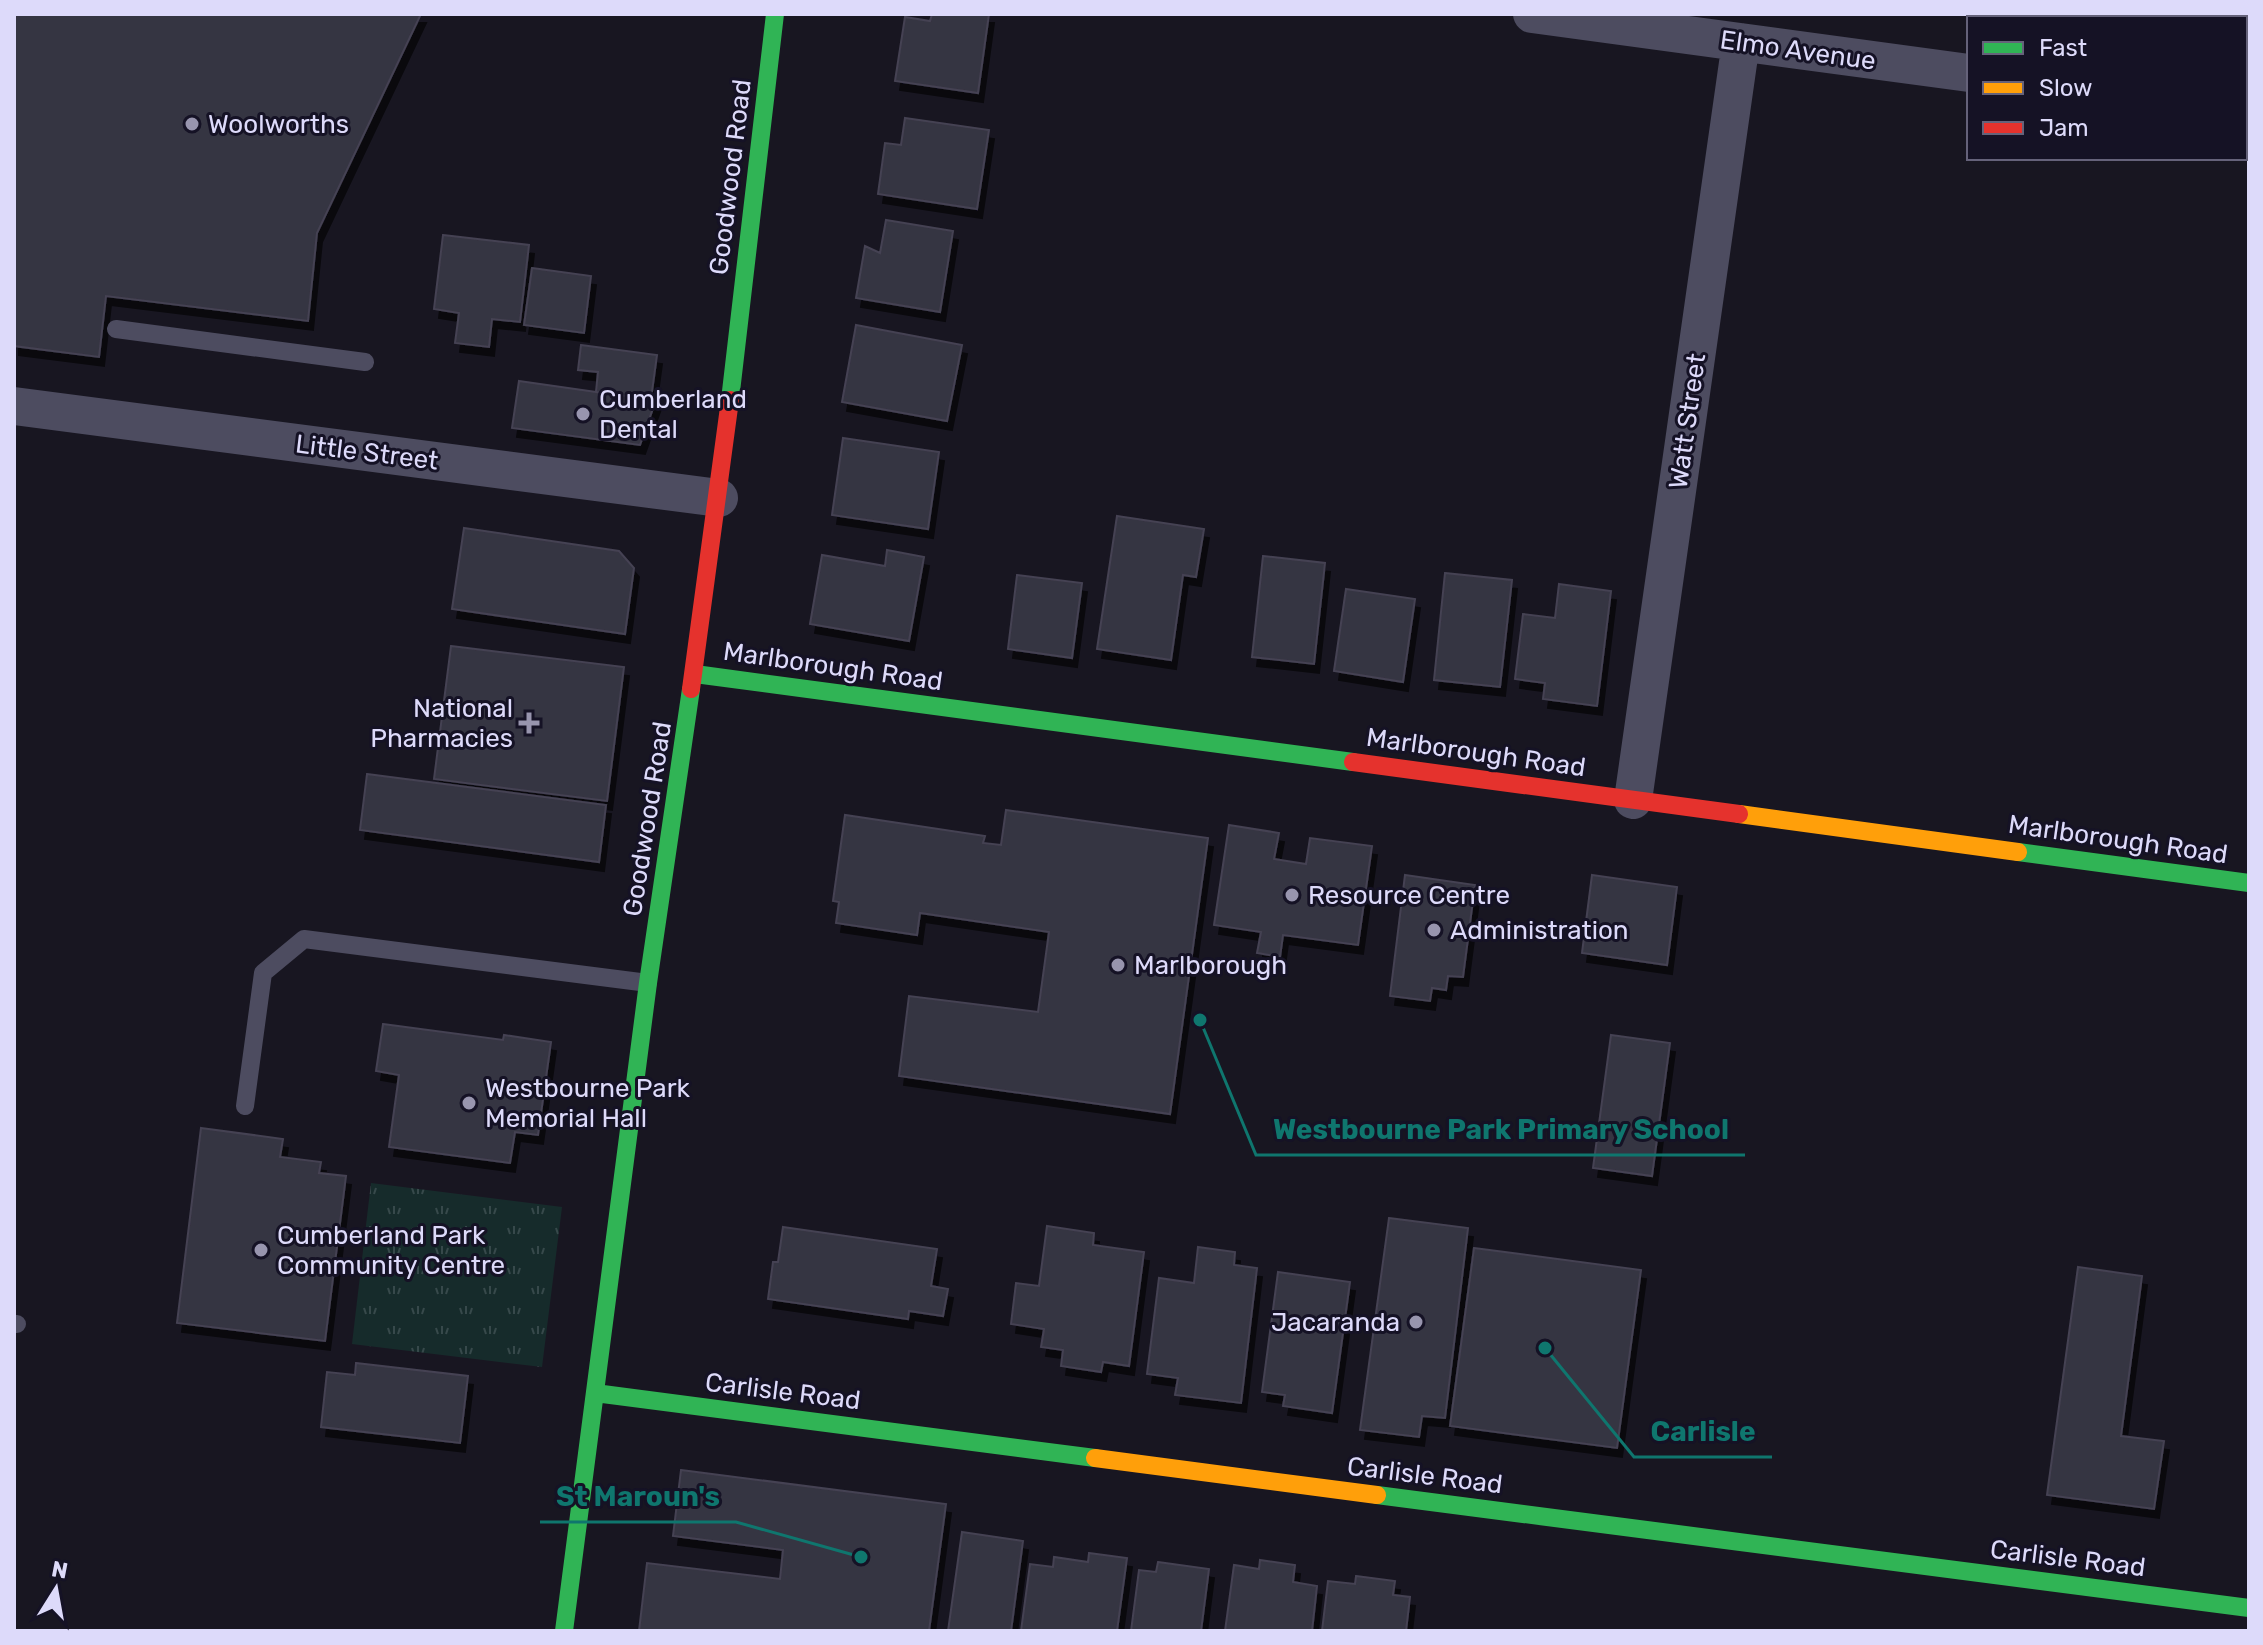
<svg xmlns="http://www.w3.org/2000/svg" width="2263" height="1645" font-family="Rubik,sans-serif">
<defs>
<pattern id="grass-tufts" width="24" height="20" patternUnits="userSpaceOnUse" patternTransform="scale(2)"><rect width="24" height="20" fill="#162b2b"/><path d="M3 7l-1-3M5 7V3M7 7l1-3M15 17l-1-3M17 17v-4M19 17l1-3" fill="none" stroke="#37494b"/></pattern>
<filter id="shadow"><feDropShadow dx="5" dy="9" stdDeviation="0" flood-color="#0009"/></filter>
</defs>
<rect width="100%" height="100%" fill="#181621"/>
<path fill="url(#grass-tufts)" d="M371,1183l191,24 -20,160 -190,-23z"/>
<path fill="#363442" stroke="#454253" stroke-width="2" filter="url(#shadow)" d="M14,14h407l-104,219 -9,88 -202,-25 -7,61 -85,-11z
M932,14h57l-11,79 -83,-12 10,-64 25,4z
M905,118l84,12 -12,79 -99,-15 7,-51 16,2z
M886,220l67,11 -13,81 -84,-14 9,-52 15,7z
M443,235l86,10 -9,77 -28,-3 -3,28 -34,-4 4,-30 -25,-4z
M532,268l59,8 -7,57 -60,-8z
M856,325l106,20 -15,76 -105,-19z
M581,345l76,10 -6,44 -55,-7 2,-20 -20,-2z
M519,381l77,11 60,8 -16,45 -128,-17z
M843,438l96,14 -11,77 -96,-14z
M1117,516l87,13 -8,48 -13,-2 -12,85 -74,-11z
M464,528l155,23 15,17 -9,66 -173,-25z
M887,550l37,7 -15,84 -99,-17 12,-69 63,11z
M1263,556l62,7 -11,101 -62,-7z
M1445,573l67,7 -12,107 -66,-7z
M1017,575l65,8 -10,75 -64,-9z
M1559,584l52,7 -14,115 -54,-7 2,-16 -30,-4 8,-65 32,4z
M1346,589l69,10 -12,83 -69,-11z
M451,646l173,21 -17,134 -173,-22z
M367,774l239,31 -7,57 -239,-32z
M1006,810l202,28 -38,276 -271,-38 10,-80 129,16 11,-80 -129,-19 -3,22 -81,-12 3,-21 -6,-1 12,-86 140,21 -2,7 18,2z
M1229,825l50,8 -5,26 32,5 4,-26 62,8 -14,99 -75,-10 -3,22 -23,-4 4,-21 -47,-7z
M1405,875l70,10 -12,92 -15,-1 -2,14 -14,-2 -2,13 -40,-5z
M1592,875l85,12 -10,78 -85,-12z
M383,1024l120,16 1,-5 47,7 -13,93 -23,-3 -5,31 -121,-16 10,-72 -23,-4z
M1611,1035l59,8 -18,133 -59,-8z
M201,1128l82,11 -3,18 41,5 -2,11 27,3 -21,165 -148,-18z
M1389,1218l79,10 -23,190 -23,-2 -3,21 -59,-7z
M1047,1226l47,7 -1,12 51,7 -15,114 -26,-4 -2,10 -40,-6 2,-16 -22,-3 3,-18 -33,-5 5,-41 23,3z
M783,1227l154,22 -6,37 17,3 -5,27 -34,-5 -1,8 -140,-20 5,-37h5z
M1198,1247l37,5 -1,13 23,3 -16,135 -66,-8 3,-17 -31,-4 12,-96 35,5z
M1474,1248l167,22 -24,178 -167,-22z
M2078,1267l64,9 -21,160 43,5 -10,68 -107,-14z
M1278,1272l72,10 -18,131 -49,-7 2,-11 -23,-3z
M356,1363l112,13 -8,67 -139,-16 6,-55 28,3z
M681,1470l265,34 -17,127h-290l8,-68 133,16 3,-29 -110,-14z
M962,1532l61,9 -12,90h-63z
M1089,1553l38,5 -10,73h-96l9,-67 23,3 1,-10 34,5z
M1260,1560l35,5 -2,17 24,4 -5,45h-87l9,-66 25,4z
M1158,1562l51,7 -8,62h-70l8,-61 17,2z
M1356,1576l39,5 -2,14 17,2 -4,34h-84l6,-50 27,3z"/>
<g fill="none" stroke-linecap="round" stroke-linejoin="round">
<path stroke="#4d4c60" stroke-width="18" d="M116,329l249,33
M245,1106l18,-133 41,-34 344,44
M14,1324h3"/>
<path stroke="#4d4c60" stroke-width="38" d="M1532,14l437,59
M2245,111l4,1
M14,406l705,92
M1633,800l108,-758"/>
<path stroke="#30b455" stroke-width="18" d="M730,400l45,-386
M695,674l658,88
M2018,852l231,31
M595,1393l500,65
M1377,1495l872,113
M564,1631l84,-648 43,-294"/>
<path stroke="#ff9f0a" stroke-width="18" d="M1739,814l279,38
M1095,1458l282,37"/>
<path stroke="#e5322d" stroke-width="18" d="M691,689l39,-289
M1353,762l386,52"/>
</g>
<g fill="#9895ae" stroke="#151225" stroke-width="3">
<circle cx="192" cy="124" r="8"/>
<circle cx="583" cy="414" r="8"/>
<path d="M525 711h8v8h8v8h-8v8h-8v-8h-8v-8h8z"/>
<circle cx="1292" cy="895" r="8"/>
<circle cx="1434" cy="930" r="8"/>
<circle cx="1118" cy="965" r="8"/>
<circle cx="469" cy="1103" r="8"/>
<circle cx="261" cy="1250" r="8"/>
<circle cx="1416" cy="1322" r="8"/>
</g>
<g text-anchor="middle" stroke-width="6" stroke-linejoin="round" paint-order="stroke">
<g font-size="26" fill="#dddafa" stroke="#151225">
<text transform="translate(1798 50) rotate(8)" y="9">Elmo Avenue</text>
<text transform="translate(730 177) rotate(-83)" y="9">Goodwood Road</text>
<text transform="translate(1687 421) rotate(-82)" y="9">Watt Street</text>
<text transform="translate(367 452) rotate(7)" y="9">Little Street</text>
<text transform="translate(833 666) rotate(8)" y="9">Marlborough Road</text>
<text transform="translate(1476 752) rotate(8)" y="9">Marlborough Road</text>
<text transform="translate(647 819) rotate(-81)" y="9">Goodwood Road</text>
<text transform="translate(2118 839) rotate(8)" y="9">Marlborough Road</text>
<text transform="translate(783 1391) rotate(7)" y="9">Carlisle Road</text>
<text transform="translate(1425 1475) rotate(7)" y="9">Carlisle Road</text>
<text transform="translate(2068 1558) rotate(7)" y="9">Carlisle Road</text>
</g>
<g font-size="26" fill="#dddafa" stroke="#151225" text-anchor="start">
<text x="208" y="133">Woolworths</text>
<text x="599" y="408">Cumberland<tspan x="599" dy="30">Dental</tspan></text>
<text x="513" y="717" text-anchor="end">National<tspan x="513" dy="30">Pharmacies</tspan></text>
<text x="1308" y="904">Resource Centre</text>
<text x="1450" y="939">Administration</text>
<text x="1134" y="974">Marlborough</text>
<text x="485" y="1097">Westbourne Park<tspan x="485" dy="30">Memorial Hall</tspan></text>
<text x="277" y="1244">Cumberland Park<tspan x="277" dy="30">Community Centre</tspan></text>
<text x="1400" y="1331" text-anchor="end">Jacaranda</text>
</g>
</g>
<path fill="none" stroke="#0f766e" stroke-width="3" d="M1200 1020L1256 1155H1745M1545 1348L1634 1457H1772M861 1557L736 1522H540"/>
<g fill="#0f766e" stroke="#151225" stroke-width="3">
<circle cx="1200" cy="1020" r="8"/>
<circle cx="1545" cy="1348" r="8"/>
<circle cx="861" cy="1557" r="8"/>
</g>
<g font-size="28" text-anchor="middle" font-weight="bold" fill="#0f766e" stroke="#151225" stroke-width="6" stroke-linejoin="round" paint-order="stroke">
<text x="1501" y="1139">Westbourne Park Primary School</text>
<text x="1703" y="1441">Carlisle</text>
<text x="638" y="1506">St Maroun's</text>
</g>
<rect width="2263" height="1645" fill="none" stroke="#dddafa" stroke-width="32"/>
<rect x="1967" y="16" width="280" height="144" fill="#151225" stroke="#65627a" stroke-width="2"/>
<rect x="1983" y="42" width="40" height="12" fill="#30b455" stroke="#65627a" stroke-width="2"/>
<text x="2039" y="56" font-size="24" fill="#dddafa">Fast</text>
<rect x="1983" y="82" width="40" height="12" fill="#ff9f0a" stroke="#65627a" stroke-width="2"/>
<text x="2039" y="96" font-size="24" fill="#dddafa">Slow</text>
<rect x="1983" y="122" width="40" height="12" fill="#e5322d" stroke="#65627a" stroke-width="2"/>
<text x="2039" y="136" font-size="24" fill="#dddafa">Jam</text>
<g transform="translate(56 1589) rotate(11)" stroke="#151225" stroke-width="6" paint-order="stroke">
<path d="M0-6L14 30L0 20L-14 30Z" fill="#dddafa"/>
<text y="-12" font-size="22" font-weight="bold" text-anchor="middle" fill="#dddafa">N</text>
</g>
</svg>
